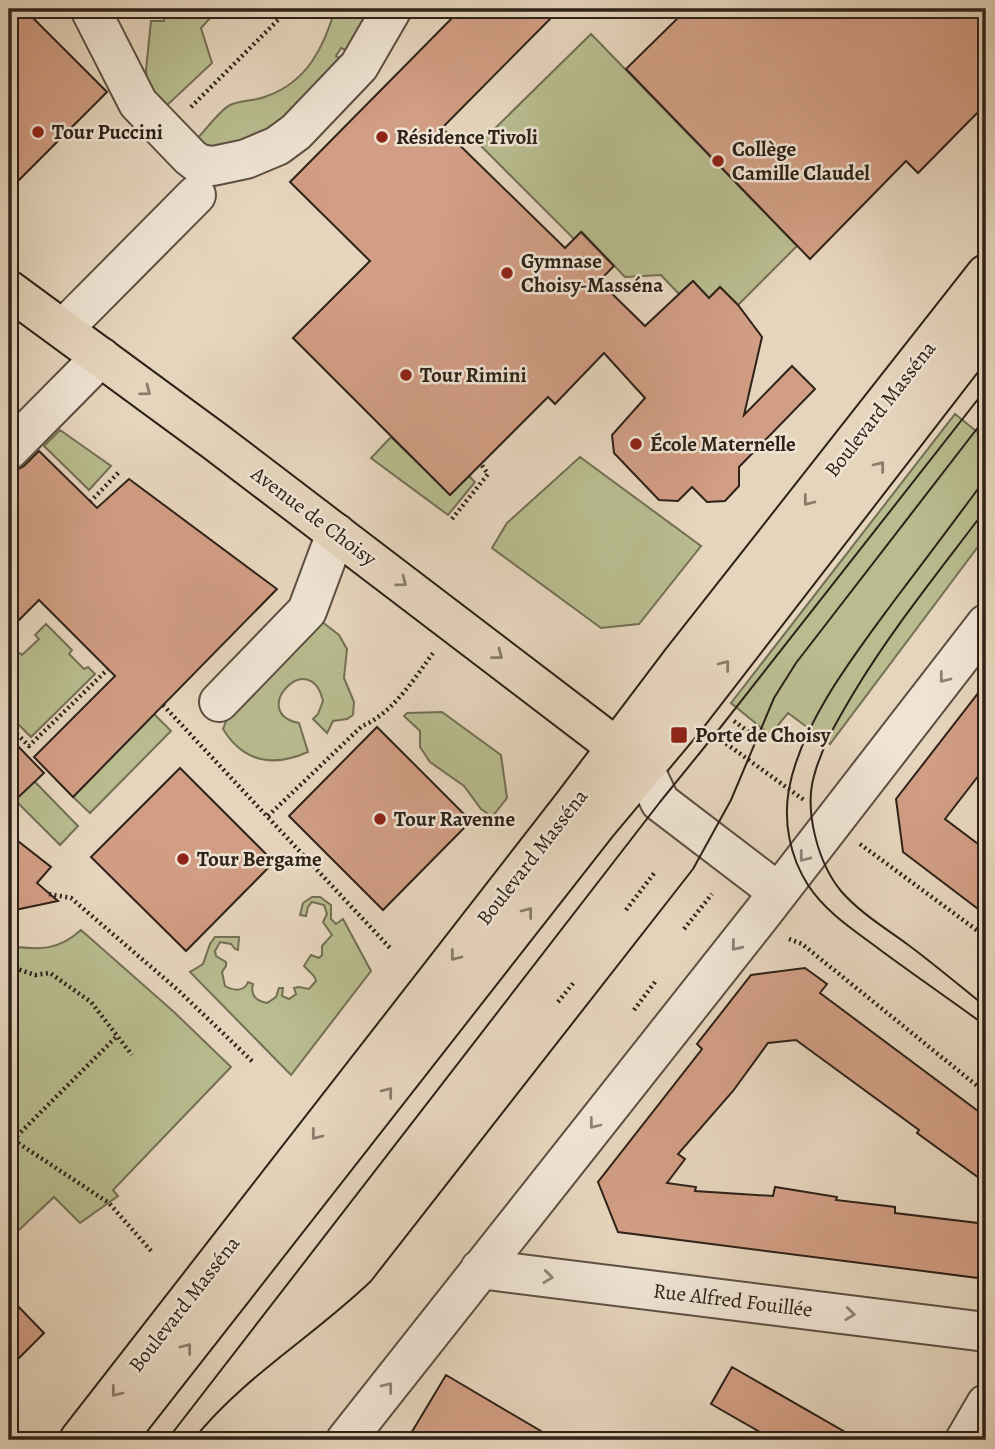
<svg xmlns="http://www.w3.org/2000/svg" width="995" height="1449" font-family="Alegreya,serif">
<rect width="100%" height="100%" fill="#e6d5bd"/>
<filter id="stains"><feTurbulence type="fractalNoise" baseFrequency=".00286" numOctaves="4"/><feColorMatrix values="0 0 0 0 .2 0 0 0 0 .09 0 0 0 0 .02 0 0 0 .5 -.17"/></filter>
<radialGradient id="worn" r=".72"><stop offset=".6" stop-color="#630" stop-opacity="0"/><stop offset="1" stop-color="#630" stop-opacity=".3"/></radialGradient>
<path fill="#b8bc8f" stroke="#736f54" stroke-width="2" d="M165,9h43l5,6 -12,13 11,35 -49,46 -15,-14 -2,-25 5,-49h13z
M335,9h35l-22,42 -7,-3 -5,8 6,4 -56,66 -79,28 -12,-13c9,-9 25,-31 35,-36 11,-5 26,-4 37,-9 40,-14 57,-49 68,-87z
M591,34l206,212 -59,59 -18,-18 -11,11 -16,-17 -14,13 -18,-19 -36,2 -43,-45 -8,7 -95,-95z
M955,414l31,25v97l-156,208 -42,-31 -18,22 -39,-32z
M60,430l51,36 -22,24 -45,-44z
M391,437l59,57 19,-18 6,6 -27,33 -77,-57z
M580,457l121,89 -62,78 -38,4 -109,-80 15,-25z
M321,621l18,14 8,14 -3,29 10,24 -1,13 -6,4 -14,2 -6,12 -14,-14 5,-5 5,-13c-13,-56 -76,12 -24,22l9,29c-34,15 -64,11 -85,-23l4,-10z
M46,624l26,26 -3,4 15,15 4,-2 7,7 -64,63 -17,-17 4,-4 -9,-9v-46l9,-9 4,3 17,-16 -4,-4z
M442,712l59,43 6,43 -15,19 -11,-8 -17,-23 -34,-24 -10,-15v-16l-16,-15 3,-3z
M154,714l17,17 -81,82 -17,-16z
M15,776l19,5 44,45 -18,19 -51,-51v-12z
M312,897h8l11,8v14l5,5 7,-5 28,52 -80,104 -101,-103 13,-8 7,-20 5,-7h24l-1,13 -3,-1 -4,-5 -11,-2 -5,9 1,5 10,6v4l-4,6 3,14c9,5 19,6 23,-4l5,2c-3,11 3,17 14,19l9,-6 3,-9h4l-1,8 7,3 7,-5 -2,-6 5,-1 10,2 7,-8 -2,-5 -10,-10 7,-11 8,3 3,-3v-9l10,-11 -9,-13 4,-8 -3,-9 -12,-3 -4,5 -2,9 -6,-1 3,-12z
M81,930l93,82 57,55 -118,123 5,6 -38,27 -26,-26 -35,33 -10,-9v-275c30,4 49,5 72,-16z"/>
<path fill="#d19d84" stroke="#2e2218" stroke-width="2" d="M9,9h15l83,83 -98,98z
M461,9h99l-118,119 123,120 16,-16 33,34 -15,15 46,45 48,-45 16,17 11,-11 18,18 24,32 -18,78 48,-49 23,23 -76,78v19l-14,15 -18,1 -15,-15 -14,14 -19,-1 -45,-47 -2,-18 33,-37 -41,-45 -49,51 -7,-7 -98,98 -157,-157 77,-77 -80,-79z
M687,9h299v95l-68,69 -12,-12 -96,98 -184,-190z
M39,451l58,57 32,-29 148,110 -204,208 -39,-40 81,-81 -76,-76 -30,30v-156l15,-8z
M986,683v83l-41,53 41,31v65l-83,-63 -7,-53z
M377,727l94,94 -88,89 -94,-94z
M9,737l35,36 -35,33z
M180,768l94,94 -88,89 -95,-94z
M9,834l42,33 -14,16 21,18 -43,9 -6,7z
M805,968l22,16 -7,9 166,124v66l-69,-50 2,-3 -123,-90 -28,3 -35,48 -55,63 7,5 -18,24 29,4 -1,4 78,5 2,-9 62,10 -1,3 59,7v6l91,11v55l-368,-47 -20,-50 104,-133 -5,-5 54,-69z
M9,1297l35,36 -35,35z
M732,1367l127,73h-85l-63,-36z
M446,1375l110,65h-149z"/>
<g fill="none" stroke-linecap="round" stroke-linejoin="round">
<g stroke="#5c4f41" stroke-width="42">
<path id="minor" d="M90,9l48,94 52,54 9,7 14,2 33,-7 31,-13 19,-14 63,-66 33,-57
M63,329l133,-134
M9,450l92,-93
M219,702l88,-91 29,-78
M644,768l16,34 118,90
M480,1269l506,63
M346,1440l415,-525 225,-291
M965,1440l21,-36"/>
</g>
<g stroke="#2e2218" stroke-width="42">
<path id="major" d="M9,290l207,152 421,321
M79,1440l494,-635 108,-143 305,-388
M115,1440l482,-616 87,-104 302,-391"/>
</g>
<path stroke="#2e2218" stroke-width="4.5" stroke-dasharray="2 3.5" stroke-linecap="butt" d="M191,107l98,-98
M90,502l29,-30
M452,519l36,-45 -7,-10
M163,705l227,243
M734,721l16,12
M9,726l20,20 79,-77
M717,737l87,63
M268,816l94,-90c30,-12 53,-48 71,-73
M860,844l126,93
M49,894l22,4 108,93 74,71
M626,910l29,-38
M684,929l28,-35
M789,939l13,5 184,149
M9,966l26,9 15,-2 41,29 41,53
M558,1002l17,-21
M634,1010l21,-28
M9,1137l100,66 43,49
M13,1140l104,-104"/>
<use href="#minor" stroke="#efe4d4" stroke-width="38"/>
<use href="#major" stroke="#e6d5bd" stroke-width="38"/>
<path stroke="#2e2218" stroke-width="2" d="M986,478c-30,41 -61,82 -92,123 -39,53 -93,122 -105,188 -6,33 1,68 19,96 18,28 49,47 75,67 34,25 69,49 103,74
M986,509c-46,61 -94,120 -133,185 -16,27 -31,52 -39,82 -10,35 4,87 27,115 18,21 44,37 66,53 27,20 53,42 79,63
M167,1440l493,-638 60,-74 266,-339
M193,1440c50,-63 120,-103 178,-159l322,-412 38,-69 43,-102 22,-35 190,-246"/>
</g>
<defs><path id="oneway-chevron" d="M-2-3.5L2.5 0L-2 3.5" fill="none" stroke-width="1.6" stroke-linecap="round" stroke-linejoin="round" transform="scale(1.75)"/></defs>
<g stroke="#8a7c6a">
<use href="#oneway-chevron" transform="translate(146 391) rotate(37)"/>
<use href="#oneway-chevron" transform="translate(880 466) rotate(-52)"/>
<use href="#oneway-chevron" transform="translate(808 501) rotate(128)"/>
<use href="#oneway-chevron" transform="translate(402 582) rotate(37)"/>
<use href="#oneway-chevron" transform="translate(498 655) rotate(38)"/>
<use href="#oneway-chevron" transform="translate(725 665) rotate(-52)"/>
<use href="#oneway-chevron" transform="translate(528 912) rotate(-52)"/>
<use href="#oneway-chevron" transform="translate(455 956) rotate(128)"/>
<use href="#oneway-chevron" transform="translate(388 1092) rotate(-52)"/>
<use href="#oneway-chevron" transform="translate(316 1135) rotate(128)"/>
<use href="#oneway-chevron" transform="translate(187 1348) rotate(-52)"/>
<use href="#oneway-chevron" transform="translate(116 1392) rotate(128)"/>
</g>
<g stroke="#8e8376">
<use href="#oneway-chevron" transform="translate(944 678) rotate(128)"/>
<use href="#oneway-chevron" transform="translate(804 857) rotate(127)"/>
<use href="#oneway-chevron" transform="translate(736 946) rotate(129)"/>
<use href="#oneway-chevron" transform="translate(594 1124) rotate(128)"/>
<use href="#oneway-chevron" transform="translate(548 1277) rotate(7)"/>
<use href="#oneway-chevron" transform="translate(850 1314) rotate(7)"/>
<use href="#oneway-chevron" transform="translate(388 1387) rotate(-52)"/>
</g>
<g fill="#8f2418" stroke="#efe4d4" stroke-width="2.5">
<circle cx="38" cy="132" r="7"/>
<circle cx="382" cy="137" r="7"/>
<circle cx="718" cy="161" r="7"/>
<circle cx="507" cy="273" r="7"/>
<circle cx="406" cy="375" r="7"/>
<circle cx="636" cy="444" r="7"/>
<rect x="670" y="726" width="18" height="18" rx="3.5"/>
<circle cx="380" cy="819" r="7"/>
<circle cx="183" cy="859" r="7"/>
</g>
<g text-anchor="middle" stroke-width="5" stroke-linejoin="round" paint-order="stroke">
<g font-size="21" font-weight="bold" fill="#2e2218" stroke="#efe4d4" text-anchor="start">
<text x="52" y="139">Tour Puccini</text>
<text x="396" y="144">Résidence Tivoli</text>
<text x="732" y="156">Collège<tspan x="732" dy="24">Camille Claudel</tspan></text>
<text x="521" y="268">Gymnase<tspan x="521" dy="24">Choisy-Masséna</tspan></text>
<text x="420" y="382">Tour Rimini</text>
<text x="650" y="451">École Maternelle</text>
<text x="695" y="742">Porte de Choisy</text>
<text x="394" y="826">Tour Ravenne</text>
<text x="197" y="866">Tour Bergame</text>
</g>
<g font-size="21" fill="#2e2218" stroke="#efe4d4">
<text transform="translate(880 409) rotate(-52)" y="7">Boulevard Masséna</text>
<text transform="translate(314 516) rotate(37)" y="7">Avenue de Choisy</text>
<text transform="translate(532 857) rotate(-52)" y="7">Boulevard Masséna</text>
<text transform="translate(733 1300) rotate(7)" y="7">Rue Alfred Fouillée</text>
<text transform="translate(184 1304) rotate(-52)" y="7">Boulevard Masséna</text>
</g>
</g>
<rect width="995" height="1449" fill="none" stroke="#e6d5bd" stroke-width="35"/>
<rect x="10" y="10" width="974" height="1428" fill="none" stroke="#2e2218" stroke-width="3.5"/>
<rect x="18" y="18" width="960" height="1414" fill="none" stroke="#2e2218" stroke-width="2"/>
<rect width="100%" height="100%" filter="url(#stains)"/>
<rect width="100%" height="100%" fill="url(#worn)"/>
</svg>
